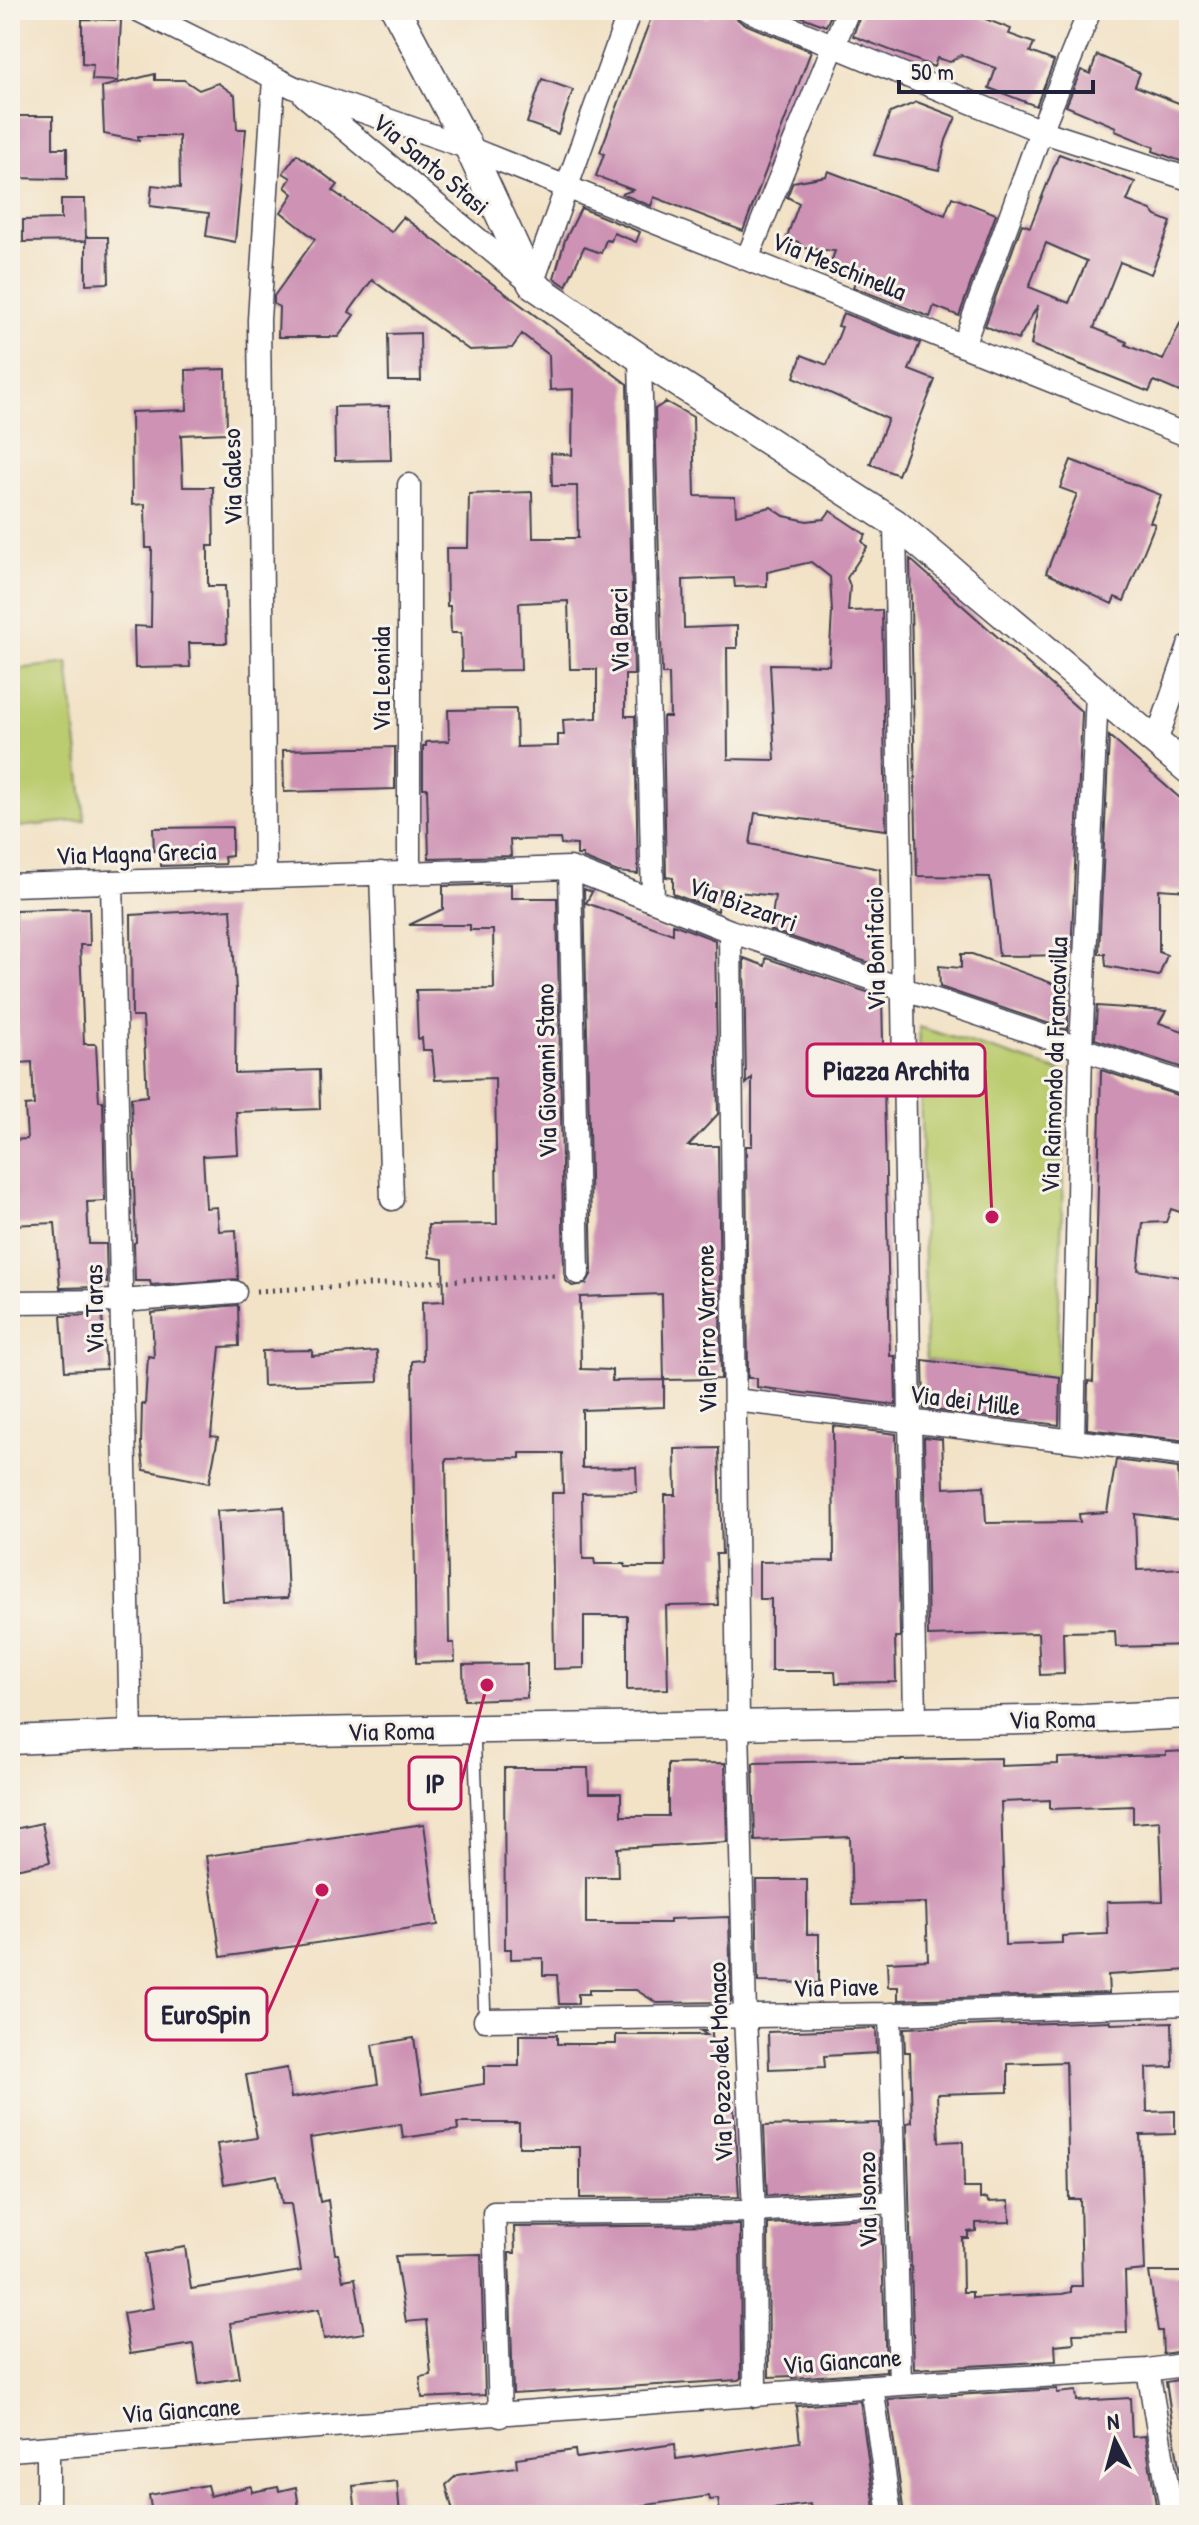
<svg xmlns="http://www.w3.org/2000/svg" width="1199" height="2525" font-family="'Patrick Hand',sans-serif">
<rect width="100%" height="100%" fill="#f7f3e8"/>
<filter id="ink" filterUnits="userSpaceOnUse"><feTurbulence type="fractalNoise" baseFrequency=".0125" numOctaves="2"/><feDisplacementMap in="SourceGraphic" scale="16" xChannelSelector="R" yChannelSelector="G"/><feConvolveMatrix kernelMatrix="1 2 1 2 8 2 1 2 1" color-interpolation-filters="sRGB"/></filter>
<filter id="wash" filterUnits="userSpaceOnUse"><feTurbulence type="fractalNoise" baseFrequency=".006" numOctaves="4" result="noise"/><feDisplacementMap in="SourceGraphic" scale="32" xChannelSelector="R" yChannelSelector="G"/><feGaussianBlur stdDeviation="1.8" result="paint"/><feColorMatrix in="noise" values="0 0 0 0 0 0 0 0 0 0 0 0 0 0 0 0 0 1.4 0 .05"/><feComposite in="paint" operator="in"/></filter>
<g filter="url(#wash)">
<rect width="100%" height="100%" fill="#f2e2c6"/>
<path fill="#bbcc6f" stroke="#6e7755" stroke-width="2" d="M68,663l17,157 -75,8v-158z
M919,1027l147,46 -9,304 -131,-17z"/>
<g id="blocks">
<path fill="#cd92b4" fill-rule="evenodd" d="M654,10h33l21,8 2,-8h23l3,8 6,5 69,28 -68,180 -89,-34 -3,9 -29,-12 11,-4 -37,-14 8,-22 -4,-2z
M784,10h49l-7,16z
M862,10h115l-2,5 36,14 -2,5 25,9 -4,9 24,9 -18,45 -47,-18 7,-20 -35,-13 -11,7 -13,-4 -3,9 -81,-31z
M82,19l39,1 -3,61 -26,-1 1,-15 -11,-1z
M1097,55l43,18 -5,13 54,21v57l-36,-13 1,-4 -39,-16 1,-4 -50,-21 15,-36 9,4z
M155,74v6h29l15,10 19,-7 17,12 2,34h9l-11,113 -29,-6 3,-23 -59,-7 2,-21 28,3 -1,-52h-41l1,5 -35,-7 -2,-47z
M542,79l31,11 -15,44 -31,-11z
M917,102l39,15 -10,23 -7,30 -65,-15 16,-42z
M17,116h36v32h14v31l-57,-1v-32h8z
M297,154l41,31 -5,6 58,41 12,-15 224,167 7,291h-9v41h10l3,158 -20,-2 -35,-14v-3h-6v-10l-16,-1 -1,-5 -50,1 1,16 -82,2 -2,-70h-4v-42h3v-4l23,-1 -1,-31 68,-1 1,38 41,-1v-11h6l-1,-15 34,-2v-49h-27l-2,-68 -49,2 2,67 -59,1 -1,-38h-10l-1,-27h-3l-1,-58h22l1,-54 63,-2 1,46h45l-1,-52h-25l-1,-33 21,2 1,-66 -23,1 -1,-35 -27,-21 -10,14 -43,2 -97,-70 -23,32 5,3 -16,22h-60l1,-30 -5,-3v-8l41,-57 -34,-27 12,-18 -8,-7 6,-9 -8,-5z
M1059,154l76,28 -8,19 24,9 5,6 15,6 -20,52 -31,-12 -26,66 33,14 -1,3 37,15 26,-56v92l-35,-15 -5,11 -118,-47 7,-40 -20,35 -33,-14 37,-102 8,3zM1046,243l41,18 -18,42 -40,-16z
M828,171l117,44 7,-18 44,17 -37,102 -25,-10 -4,11 -77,-30 4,-10 -27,-12 5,-14 -31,-3 -7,-7 -12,1 14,-39 -12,-6 6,-15 33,-6z
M61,199h24l1,42 -63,1v-22l38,-1z
M581,208l59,24 -4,10 -22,-9 -3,8 -5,-1 -5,13 -17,-6 -18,39 -12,-8 11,-38z
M86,237h22l1,46 -23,1z
M843,313l77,30 -11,27 26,10 -37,95 -28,-11 18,-45 -94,-42 8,-22 25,10 15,-38 -4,-1z
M420,333l1,48h-32l-1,-47z
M226,369l1,64 -46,2 2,52h30l1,59h-6v40h17l2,57h-38l1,24 -55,1 -1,-42 17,1 1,-79h-6l-1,-44 -13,1 -1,-93 56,-2 -1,-40z
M666,402l27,15 2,79 40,1 1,18 35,-8 13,9 23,5 17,-2 6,-8 36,24 -4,6 5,6 -20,31 3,8 -2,25 34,-1 4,220 -131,-17 -5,31 130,25 2,98 -112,-37 5,-34 -55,-6 -2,21 -45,-17v-16l-7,-1 -3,-160h7l-1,-43h-7l-7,-265zM811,562l19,15 2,35 -3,53 -59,-1 5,96 -47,-1 -1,-111h10v-22l-53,2 -1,-48 51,-2 1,9 32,-1v-14z
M389,406l2,54 -56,1 -1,-54z
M1071,460l90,35 -11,27 5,2 -31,77 -9,-4 -3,7 -66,-31 31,-79 -17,-6z
M910,559l172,153 -11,243 -72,1 -9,-79 -73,-1z
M1109,736l80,70v85l-30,-2v63l8,3 -8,21 -53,-10 -1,-12h-6z
M395,747v42l-111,3 -1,-42z
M232,827v29l-8,1 1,7 -64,2v-15h-7l-1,-23z
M511,884v14h46l7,375 2,8 6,5 14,-2 6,-11 -8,-384 8,3 -6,11 87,31v-10l42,16 3,174 -30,32h30l3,233 -57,1 -2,-86 -82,3 1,72 31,1v11l52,-1v27l-82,3v58l54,-1 1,25 -55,1 1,66h11l1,5h30v3h41l-1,-72h11l-1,-46 44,-1 3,106h-6l2,51 -52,1 2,83 -41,1v-74h-43v52l-30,1 -2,-176h11l-1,-40h-42v5l-74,1 3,184h5l1,19 -39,1 -4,-302 11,-1 -1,-58 22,-1 -1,-42 -14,-2 -1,-32 69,-1 -2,-146 -60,2 -3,-30h-9l-1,-12 -4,1 -2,-49 78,-1 -1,-59h-23v-5h-61l34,-16v-23z
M89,908l1,37h-10l4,99h12l3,57h4l2,100 -18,1 2,42h17l1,39h-7v4l-40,1 -5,-65 -45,2v-85l17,-1 -2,-33 9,-1 -2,-43 -12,1 -6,-96h3l-2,-57z
M231,909l5,81 -1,83 84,-3 1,39 -84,3 2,42 -35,2 3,52 11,-1 2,24 17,-1 2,49 -87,6 -1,-4h-15l-1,-38 2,-1 -5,-144 16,-2 -4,-79h-11l-1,-102z
M961,954h11l96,35v41l-128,-43 -1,-21 22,2z
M744,958l21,8 1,-8 116,39 8,359h5l1,49 -139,-18v-9h-9l-2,-232h6v-68l-6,6z
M1097,1006l69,5 -7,12 30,10v37l-94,-31z
M1101,1070l88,29v116l-18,-6 -5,13 -23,1 -5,47 49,8 2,163 -102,-12 1,-48 5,1z
M238,1305l1,41 -19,1 -9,89 7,1 -9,46 -65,-13 -3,-26 1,-40 3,1 3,-49 6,1 -2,-44z
M102,1315l4,54 -41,2 -4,-55z
M312,1350v6l65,-5 1,31 -115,4 -1,-35z
M923,1360l137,17 -1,48 -135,-16z
M833,1426l63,8 4,203h-5l1,45 -60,1 -1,-12h-64v-72h-12v-37l75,-1z
M924,1437l18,2 2,49 40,-2 2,37 94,-1 -1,-8 28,-2 9,-52 62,8 3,52 -46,-6 2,56 52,-2v77l-73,2 -1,-16 -52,1 1,42 -24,1 -2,-42 -110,3z
M284,1507l4,91 -66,3 -5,-90z
M527,1664v34l-63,2 -1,-35z
M1188,1751l1,219 -81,5 1,18 -211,7v-13h-10l-1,-25 41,-2 -2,-57 -74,2 -2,-68 -95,4 -2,-78 248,-5v8l57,-2v-6l108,-3v-3zM1050,1800v9l83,-3v17l27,-2 3,80 -56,1 1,32 -46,2v7l-57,2 -4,-143z
M725,1763l2,79 -110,6 1,29h-32v46h84v-4l59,-2 2,85 -74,1 -21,-13h-47v4h-11v10h-19l-2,-29h-14v-17l-32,1v-10h-6l-1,-181h84l1,25h32v23h47v-52z
M42,1823l8,39 -40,8v-40z
M424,1824l14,101 -217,32 -15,-101z
M756,1880h51v54h12v49l-61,-1z
M1110,2021v3l62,-2 1,45 -27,1 1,44 28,-1v23l-35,1 5,135 -20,2 2,61 -54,1 1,9 -19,2 1,16 -142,8 -7,-246 5,-1 -2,-70h-5l-1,-24zM1066,2062l3,137h11l2,87h-11v6l-9,2 -90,4v-6h-9l-1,-54h6v-6l8,-1v-8l34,-1 -1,-21 -21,1 -1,-4 -7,1v-11h-16l-1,-47 -24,1 -2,-48 71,-2v-28z
M876,2028l1,25 -53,3 1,11 -56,2 -1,-37z
M701,2031h11v13l7,1v23h4v28h10l6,101 -159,1v-51h-61v-24h-62l1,7 -55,8 -2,-14 -91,14 10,64 8,-2 7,54h3l5,26 12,-2 9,55 -40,6 -5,-30 -89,14 9,55 -40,6 -6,-40 -63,10 -7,-41 30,-5 -8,-54 40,-7 6,42 110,-18 -10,-67h-9l-5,-29 -53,9 -7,-40 40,-6 -11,-63 41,-7 4,30 87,-14 -6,-39 42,-7 8,56 62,-10v-18h35v-31h38v9h59v-9h91z
M879,2123l2,66 -114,7 -3,-70z
M881,2217l5,154 -94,7v-2l-23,1 -1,-153z
M740,2225l1,153 -3,2 -225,14 -4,-141h6l-1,-26z
M481,2254l4,141 -63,3 -2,-21 11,-2 -5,-55 -20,2 -11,-66z
M1149,2272h40v78l-26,4 -1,-23h-4z
M1189,2378v128l-4,1 -19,-125z
M1057,2389v4l19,-2 1,10 53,-3 2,39 13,-1 12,75 -26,4h-227l-16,-116z
M860,2401l16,114h-64l-2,-11 -69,9v-3l-21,2 -2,-13 -8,1 -1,-4 -133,19h-122l-8,-30 11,-10 60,-8 -1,-9 59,-8 1,8 99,-14 1,15 124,-17 -4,-36z
M397,2481l3,34h-44l-3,-29z
M207,2485l3,11 41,-10 1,6 26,-5 1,4 17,-4 4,28h-148l-3,-20z"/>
</g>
</g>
<g filter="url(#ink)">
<use href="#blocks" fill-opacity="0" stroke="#413f50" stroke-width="2"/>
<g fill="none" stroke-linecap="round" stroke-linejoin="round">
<g stroke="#413f50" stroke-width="14">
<path id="service" d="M474,1730l11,290"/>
</g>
<g stroke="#413f50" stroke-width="25">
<path id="minor" d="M138,10l157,78 174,60 720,288
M747,10l294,121 148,48
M305,96l227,188 98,-274
M747,259l101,-249
M963,346l78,-215 49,-121
M640,358l13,543
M409,485v388
M895,523l20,1197
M1156,742l33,-96
M570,868l8,405
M381,873l11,326
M265,877l-6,-557 15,-242
M112,882l19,853
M10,885l560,-17 160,63 459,154
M730,931l8,794 7,291 9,195 1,185
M10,1302l112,-1 113,-9
M735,1400l454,55
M1073,1441l8,-392 16,-357
M890,2014l10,370
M485,2020l405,-6 299,-10
M1148,2370l24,145
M872,2386l18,129
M500,2416l-6,-203 260,-2 141,-9
M10,2450l890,-66 248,-14 41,-6
M48,2515v-66"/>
</g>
<g stroke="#413f50" stroke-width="31">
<path id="tertiary" d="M396,10l73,138 63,136 108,74 255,165 294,247
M10,1740l121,-5 952,-16 106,-5"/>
</g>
<path stroke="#413f50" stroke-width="5" stroke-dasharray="2 6" stroke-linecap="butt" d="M256,1291l301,-16"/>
<use href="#service" stroke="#fff" stroke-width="11"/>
<use href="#minor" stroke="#fff" stroke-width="22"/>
<use href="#tertiary" stroke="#fff" stroke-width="28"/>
</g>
</g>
<g text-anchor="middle" stroke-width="6" stroke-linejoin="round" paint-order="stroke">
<g font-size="26" fill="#22223b" stroke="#f7f3e8">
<text transform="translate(431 164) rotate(40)" y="9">Via Santo Stasi</text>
<text transform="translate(839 266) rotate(22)" y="9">Via Meschinella</text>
<text transform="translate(232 477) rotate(-91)" y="9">Via Galeso</text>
<text transform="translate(619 630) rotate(-91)" y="9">Via Barci</text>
<text transform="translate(381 679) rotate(-90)" y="9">Via Leonida</text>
<text transform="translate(136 853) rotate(-2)" y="9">Via Magna Grecia</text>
<text transform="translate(743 904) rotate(20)" y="9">Via Bizzarri</text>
<text transform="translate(875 949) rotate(-91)" y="9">Via Bonifacio</text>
<text transform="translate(1054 1065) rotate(-88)" y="9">Via Raimondo da Francavilla</text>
<text transform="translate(546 1071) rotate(-91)" y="9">Via Giovanni Stano</text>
<text transform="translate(94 1309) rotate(-91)" y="9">Via Taras</text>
<text transform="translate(706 1329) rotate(-91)" y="9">Via Pirro Varrone</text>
<text transform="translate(965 1400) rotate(7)" y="9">Via dei Mille</text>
<text transform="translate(1052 1719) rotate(-1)" y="9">Via Roma</text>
<text transform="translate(391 1731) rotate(-1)" y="9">Via Roma</text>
<text transform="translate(836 1987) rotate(-1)" y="9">Via Piave</text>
<text transform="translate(720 2062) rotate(-92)" y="9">Via Pozzo del Monaco</text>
<text transform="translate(867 2200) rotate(-91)" y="9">Via Isonzo</text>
<text transform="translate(842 2361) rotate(-4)" y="9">Via Giancane</text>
<text transform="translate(181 2410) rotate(-4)" y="9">Via Giancane</text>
</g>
</g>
<path fill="none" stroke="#c2185b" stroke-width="3" d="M992 1217L985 1070M487 1685L461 1783M322 1890L267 2014"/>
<g fill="#c2185b" stroke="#f7f3e8" stroke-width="3">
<circle cx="992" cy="1217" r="8"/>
<circle cx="487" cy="1685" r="8"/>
<circle cx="322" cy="1890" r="8"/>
</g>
<g fill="#f7f3e8" stroke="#c2185b" stroke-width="3">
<rect x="807" y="1044" width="178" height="52" rx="8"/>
<rect x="409" y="1757" width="52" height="52" rx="8"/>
<rect x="146" y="1988" width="121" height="52" rx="8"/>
</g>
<g font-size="28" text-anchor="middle" font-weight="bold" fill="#22223b">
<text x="896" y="1080">Piazza Archita</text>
<text x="435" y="1793">IP</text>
<text x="206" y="2024">EuroSpin</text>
</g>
<rect width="1199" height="2525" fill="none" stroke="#f7f3e8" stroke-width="40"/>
<g transform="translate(1115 2441) rotate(354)" stroke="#f7f3e8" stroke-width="6" paint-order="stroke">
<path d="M0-6L14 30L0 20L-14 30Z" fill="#22223b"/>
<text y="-12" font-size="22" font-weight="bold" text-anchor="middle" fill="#22223b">N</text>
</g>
<path d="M899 80v12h194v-12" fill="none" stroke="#22223b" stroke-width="4"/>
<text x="911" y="80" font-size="24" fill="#22223b" stroke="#f7f3e8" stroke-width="6" paint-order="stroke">50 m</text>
</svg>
